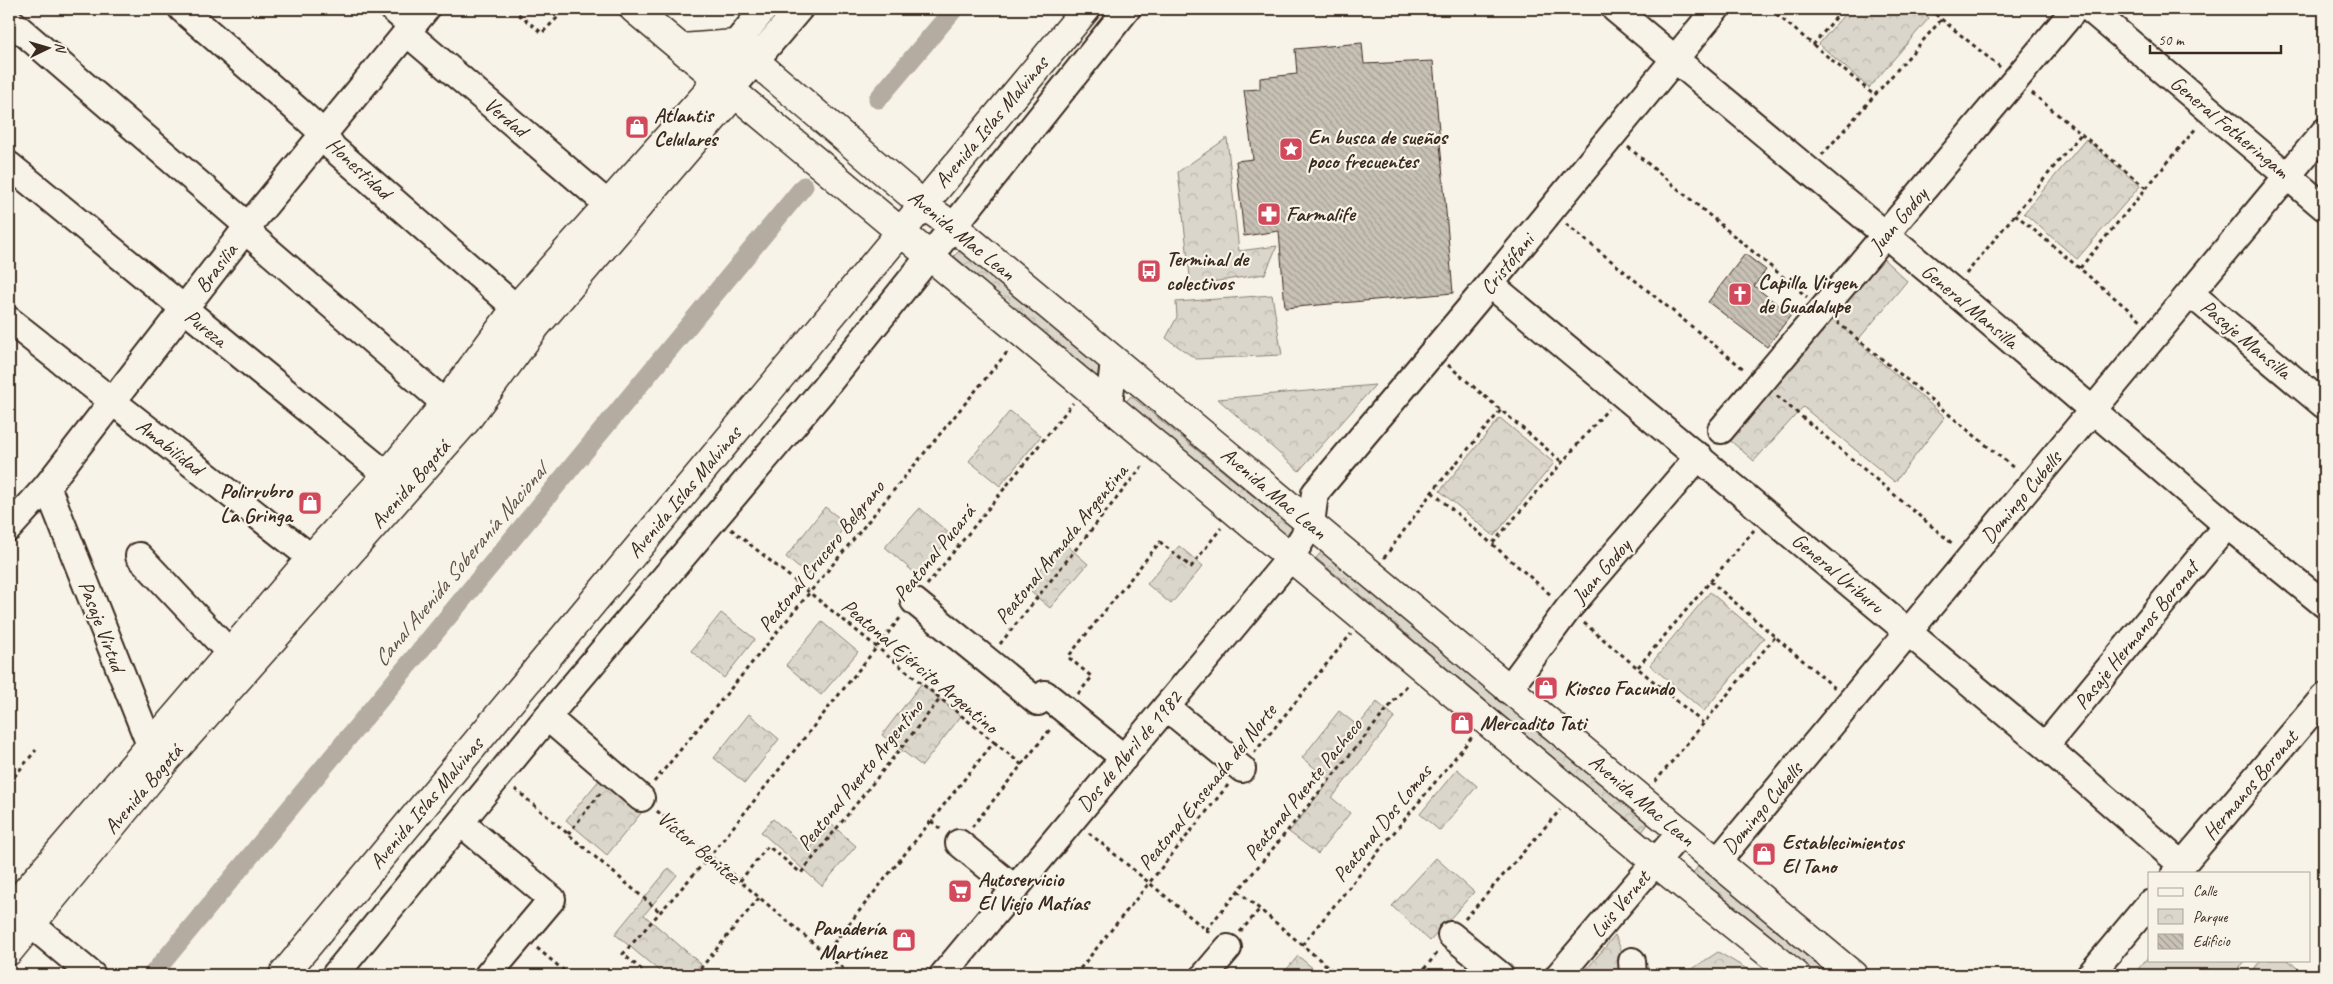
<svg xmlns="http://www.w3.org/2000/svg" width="2333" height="984" font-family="Caveat,sans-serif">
<defs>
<pattern id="park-crowns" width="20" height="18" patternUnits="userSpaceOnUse" patternTransform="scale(1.25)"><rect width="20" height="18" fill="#dbd6cb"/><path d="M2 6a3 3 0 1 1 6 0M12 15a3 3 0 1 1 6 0" fill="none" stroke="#bdb8ae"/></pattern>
<pattern id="building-back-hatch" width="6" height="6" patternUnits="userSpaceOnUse" patternTransform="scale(1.25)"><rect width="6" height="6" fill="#c8c1b6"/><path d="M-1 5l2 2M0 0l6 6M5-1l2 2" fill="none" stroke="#a49d93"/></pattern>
</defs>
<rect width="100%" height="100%" fill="#f7f3e8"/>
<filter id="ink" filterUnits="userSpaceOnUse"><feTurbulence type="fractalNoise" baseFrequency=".02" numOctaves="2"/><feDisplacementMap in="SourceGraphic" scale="10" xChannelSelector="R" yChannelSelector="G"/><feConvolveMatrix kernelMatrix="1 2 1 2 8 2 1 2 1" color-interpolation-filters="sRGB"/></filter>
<g filter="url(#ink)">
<path fill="url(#park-crowns)" stroke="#8b8074" d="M1849,9h70l10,9 -60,70 -50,-44z
M1227,138l12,113 38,-5 -12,28 -74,11 -13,-113z
M2086,139l54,47 -63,73 -53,-46z
M964,246l142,119 -10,13 -142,-122z
M1878,254l29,27 -50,60 88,76 -50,65 -92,-75 -49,54 -29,-25z
M1272,295l10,60 -86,4 -30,-21 11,-21 -1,-15z
M1375,385l-76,86 -81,-72z
M1131,396l161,132 -8,9 -161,-132z
M1010,411l31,25 -41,50 -31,-25z
M1500,418l54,45 -60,73 -54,-45z
M825,507l22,17 -40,51 -21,-18z
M920,508l32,28 -35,39 -32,-28z
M1064,543l24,21 -38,44 -25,-21z
M1179,546l24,20 -32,38 -24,-20z
M1324,549l328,270 -10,13 -326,-274z
M1710,592l54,46 -60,73 -54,-46z
M721,613l34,26 -31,39 -33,-27z
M822,622l36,30 -37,43 -35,-30z
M921,684l40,32 -39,50 -40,-31z
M1377,702l18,15 -63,81 18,15 -32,41 -29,-22 41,-52 -28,-22 37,-47 19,15z
M749,714l30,25 -34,44 -31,-25z
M1457,769l20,17 -37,45 -20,-17z
M601,778l41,34 -35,43 -41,-35z
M773,819l36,31 22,-26 25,22 -34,40 -61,-54z
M1436,858l38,34 -44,49 -38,-35z
M1700,864l135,111h-19l-123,-102z
M669,868l8,7 -33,40 57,49 -10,11h-27l-49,-41z
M1615,935l14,34v6h-47z
M1718,952l39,23h-74z
M1298,956l23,19h-39z"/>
<path fill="#dbd6cb" stroke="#8b8074" d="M2149,956v4h97l-13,15h-100z
M2261,960h27l17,15h-56z"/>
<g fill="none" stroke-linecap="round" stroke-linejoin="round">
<path stroke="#b4aca0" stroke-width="19" d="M878,99l76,-90
M152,975l652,-789"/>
</g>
<path fill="url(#building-back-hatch)" stroke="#3b2a1e" d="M1362,43l2,21 69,-3 20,232 -168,15 -6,-77 -35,5 -8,-75 17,-2 -9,-69 16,-1v-11l37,-4 -2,-25z
M1745,254l21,16 -12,16 37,29 -24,32 -59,-45z"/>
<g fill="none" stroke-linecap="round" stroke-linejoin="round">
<g stroke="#3b2a1e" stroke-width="30">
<path id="minor" d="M182,9l120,105 21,19 10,15 199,174
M393,9l18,16 1,12 213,182
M1615,9l337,281 275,235 97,79
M2090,9l234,198
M9,20l239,206 7,13 207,179
M712,73l52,-64
M731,89l68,-80
M9,165l378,310 21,10
M1490,284l555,462 137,119
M2190,293l134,112
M9,320l319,251
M1109,404l5,-43
M1721,430l354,-421
M47,486l103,259 15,14
M9,528l38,-42 201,-260 178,-217
M139,556l92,98
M914,601l124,101 7,-8 79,64
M1508,690l60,-81 131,-153
M1166,707l76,62
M547,717l94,81
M2045,746l182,-221
M461,823l91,76 -64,76
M959,843l56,46
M1717,862l607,-730
M2175,873l149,-176
M14,910l78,65
M1451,935l49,40
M1632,961l1,14
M335,975l212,-258 275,-326 305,-382
M943,975l348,-418 20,-33 4,-31 175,-209 226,-275
M1205,975l23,-27
M1559,975l122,-143
M2090,975l59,-71"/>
</g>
<g stroke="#3b2a1e" stroke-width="31">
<path id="major" d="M634,9l1021,853 141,113
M682,48l53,-4 187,160 32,23c301,248 598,500 899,748
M9,911l302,-353 76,-83 58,-71 71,-96 194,-218 2,-17
M9,951l157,-191 300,-339 70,-95 194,-227 1,-10
M283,975l803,-966"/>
</g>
<path stroke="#3b2a1e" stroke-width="3" stroke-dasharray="4 4" stroke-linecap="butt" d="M512,9l30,24 24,-24
M1770,9l104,86
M1929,9l71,58
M1813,45l30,-36
M2032,93l114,95
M1628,147l179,150
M1822,155l120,-136
M2015,214l126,106
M1566,224l179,146
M2080,268l117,-141
M1966,274l115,-140
M1837,322l178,147
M1448,365l114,97
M1777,396l177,149
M1432,492l120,104
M731,529l263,213 -169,212
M1493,543l115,-134
M1384,558l48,-66 69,-82
M1710,581l125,107
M927,585l146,-182
M1584,623l119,100
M1000,644l144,-180
M1638,667l116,-137
M1078,694l14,-17 -24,-20 92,-115 31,25 30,-39
M994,742l28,23
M1254,753l97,-119
M654,782l355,-432
M1655,782l120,-145
M9,783l27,-33
M515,789l144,122
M657,811l194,164
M931,821l12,10
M972,827l80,-100
M1089,833l122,101
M568,834l34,-43
M740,881l28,-35 33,27 139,-174
M1238,891l100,84
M1465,919l95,-109
M1206,930l202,-246
M1240,932l19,-22
M1302,945l170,-208
M537,948l32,27
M648,975l-25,-21 87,-98 191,-239
M695,975l64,-77
M1075,975l153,-190
M1419,975l20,-24"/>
<use href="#minor" stroke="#f7f3e8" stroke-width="26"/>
<use href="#major" stroke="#f7f3e8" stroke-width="28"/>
</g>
</g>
<defs>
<g id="shop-square" transform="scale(1.25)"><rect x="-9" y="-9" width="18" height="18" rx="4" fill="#d1495b" stroke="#f7f3e8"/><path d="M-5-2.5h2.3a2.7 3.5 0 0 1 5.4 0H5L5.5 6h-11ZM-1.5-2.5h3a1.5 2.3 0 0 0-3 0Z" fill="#fff"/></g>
<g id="sight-square" transform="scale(1.25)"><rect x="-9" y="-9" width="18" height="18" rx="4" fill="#d1495b" stroke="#f7f3e8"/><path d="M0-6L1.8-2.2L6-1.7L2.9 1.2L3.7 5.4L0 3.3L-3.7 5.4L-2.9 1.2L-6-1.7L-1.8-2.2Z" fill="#fff"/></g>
<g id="pharmacy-square" transform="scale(1.25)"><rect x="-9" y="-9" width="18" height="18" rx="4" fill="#d1495b" stroke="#f7f3e8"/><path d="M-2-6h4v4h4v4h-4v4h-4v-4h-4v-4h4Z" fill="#fff"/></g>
<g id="bus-square" transform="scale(1.25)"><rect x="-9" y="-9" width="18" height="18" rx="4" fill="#d1495b" stroke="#f7f3e8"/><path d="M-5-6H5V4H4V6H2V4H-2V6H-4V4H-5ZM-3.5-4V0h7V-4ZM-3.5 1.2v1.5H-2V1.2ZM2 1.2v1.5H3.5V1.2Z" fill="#fff"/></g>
<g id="church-square" transform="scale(1.25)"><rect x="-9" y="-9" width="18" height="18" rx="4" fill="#d1495b" stroke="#f7f3e8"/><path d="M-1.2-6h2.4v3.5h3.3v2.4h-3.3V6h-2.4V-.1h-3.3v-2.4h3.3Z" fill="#fff"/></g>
<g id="supermarket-square" transform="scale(1.25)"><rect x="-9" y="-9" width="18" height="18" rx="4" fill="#d1495b" stroke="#f7f3e8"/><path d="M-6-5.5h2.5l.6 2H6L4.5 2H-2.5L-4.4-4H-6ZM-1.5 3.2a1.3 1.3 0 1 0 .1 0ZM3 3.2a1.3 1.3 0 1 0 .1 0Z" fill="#fff"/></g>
</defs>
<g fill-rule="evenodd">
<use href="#shop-square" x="637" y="127"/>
<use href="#sight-square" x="1291" y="149"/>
<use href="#pharmacy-square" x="1269" y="214"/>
<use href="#bus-square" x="1149" y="271"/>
<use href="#church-square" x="1740" y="294"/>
<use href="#shop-square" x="310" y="503"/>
<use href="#shop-square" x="1546" y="688"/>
<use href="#shop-square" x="1462" y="723"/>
<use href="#shop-square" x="1764" y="854"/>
<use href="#supermarket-square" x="960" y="891"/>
<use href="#shop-square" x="904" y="940"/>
</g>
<g text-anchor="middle" stroke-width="4.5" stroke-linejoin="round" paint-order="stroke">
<g font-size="21" font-weight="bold" fill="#3b2a1e" stroke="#f7f3e8" text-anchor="start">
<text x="654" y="122">Atlantis<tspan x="654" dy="24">Celulares</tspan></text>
<text x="1308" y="144">En busca de sueños<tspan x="1308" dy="24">poco frecuentes</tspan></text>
<text x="1286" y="221">Farmalife</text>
<text x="1166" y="266">Terminal de<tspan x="1166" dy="24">colectivos</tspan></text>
<text x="1758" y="289">Capilla Virgen<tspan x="1758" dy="24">de Guadalupe</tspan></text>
<text x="292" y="498" text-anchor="end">Polirrubro<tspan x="292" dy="24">La Gringa</tspan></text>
<text x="1564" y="695">Kiosco Facundo</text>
<text x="1480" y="730">Mercadito Tati</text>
<text x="1782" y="849">Establecimientos<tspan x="1782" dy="24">El Tano</tspan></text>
<text x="978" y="886">Autoservicio<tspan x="978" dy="24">El Viejo Matías</tspan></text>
<text x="886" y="935" text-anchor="end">Panadería<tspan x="886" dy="24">Martínez</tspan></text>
</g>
<g font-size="21" fill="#3b2a1e" stroke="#f7f3e8">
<text transform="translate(506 117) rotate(40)" y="7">Verdad</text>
<text transform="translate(991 122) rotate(-50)" y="7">Avenida Islas Malvinas</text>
<text transform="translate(2230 127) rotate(40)" y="7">General Fotheringam</text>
<text transform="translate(359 168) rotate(43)" y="7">Honestidad</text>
<text transform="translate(1898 220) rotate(-50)" y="7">Juan Godoy</text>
<text transform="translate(962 235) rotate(39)" y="7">Avenida Mac Lean</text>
<text transform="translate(1507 264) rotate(-51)" y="7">Cristófani</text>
<text transform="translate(216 268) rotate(-53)" y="7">Brasilia</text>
<text transform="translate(1970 306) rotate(40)" y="7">General Mansilla</text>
<text transform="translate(206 328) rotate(39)" y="7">Pureza</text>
<text transform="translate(2246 339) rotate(40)" y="7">Pasaje Mansilla</text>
<text transform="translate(170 447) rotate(38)" y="7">Amabilidad</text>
<text transform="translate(410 484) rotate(-49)" y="7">Avenida Bogotá</text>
<text transform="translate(684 492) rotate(-50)" y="7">Avenida Islas Malvinas</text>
<text transform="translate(1274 493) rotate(40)" y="7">Avenida Mac Lean</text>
<text transform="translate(2021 497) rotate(-50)" y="7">Domingo Cubells</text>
<text transform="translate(1061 544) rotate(-51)" y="7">Peatonal Armada Argentina</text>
<text transform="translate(934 553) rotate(-51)" y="7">Peatonal Pucará</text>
<text transform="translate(821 556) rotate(-51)" y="7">Peatonal Crucero Belgrano</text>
<text transform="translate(1601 571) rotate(-49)" y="7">Juan Godoy</text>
<text transform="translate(1838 573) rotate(40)" y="7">General Uriburu</text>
<text transform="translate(102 626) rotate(69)" y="7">Pasaje Virtud</text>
<text transform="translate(2136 635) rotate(-51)" y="7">Pasaje Hermanos Boronat</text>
<text transform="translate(920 666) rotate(40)" y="7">Peatonal Ejército Argentino</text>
<text transform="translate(1129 751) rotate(-50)" y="7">Dos de Abril de 1982</text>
<text transform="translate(860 775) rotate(-51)" y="7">Peatonal Puerto Argentino</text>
<text transform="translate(2250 785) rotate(-50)" y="7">Hermanos Boronat</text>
<text transform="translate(1207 787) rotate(-51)" y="7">Peatonal Ensenada del Norte</text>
<text transform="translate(143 789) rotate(-50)" y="7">Avenida Bogotá</text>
<text transform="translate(1303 789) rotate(-51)" y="7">Peatonal Puente Pacheco</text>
<text transform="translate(1642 800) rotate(40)" y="7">Avenida Mac Lean</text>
<text transform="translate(426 803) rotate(-50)" y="7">Avenida Islas Malvinas</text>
<text transform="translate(1762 808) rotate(-50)" y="7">Domingo Cubells</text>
<text transform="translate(1382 823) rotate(-51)" y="7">Peatonal Dos Lomas</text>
<text transform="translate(699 847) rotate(40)" y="7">Víctor Benítez</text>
<text transform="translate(1620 904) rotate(-50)" y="7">Luis Vernet</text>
</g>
<g font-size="22" font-style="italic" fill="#5f5145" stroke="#f7f3e8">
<text transform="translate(459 565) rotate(-50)" y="8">Canal Avenida Soberanía Nacional</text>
</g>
</g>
<rect width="2333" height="984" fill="none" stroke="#f7f3e8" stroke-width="30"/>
<rect x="15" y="15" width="2303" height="954" fill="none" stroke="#3b2a1e" stroke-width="2" filter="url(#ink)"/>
<rect x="2148" y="872" width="162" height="90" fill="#f7f3e8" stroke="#aca397"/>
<rect x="2158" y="888" width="25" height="8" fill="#f7f3e8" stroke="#aca397"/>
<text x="2193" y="896" font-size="15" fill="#3b2a1e">Calle</text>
<rect x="2158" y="909" width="25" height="15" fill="url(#park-crowns)" stroke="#aca397"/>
<text x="2193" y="922" font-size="15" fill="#3b2a1e">Parque</text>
<rect x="2158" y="934" width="25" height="15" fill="url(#building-back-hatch)" stroke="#aca397"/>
<text x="2193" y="946" font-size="15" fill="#3b2a1e">Edificio</text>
<g transform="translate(48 48) rotate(85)" stroke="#f7f3e8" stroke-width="4" paint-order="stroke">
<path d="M0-4L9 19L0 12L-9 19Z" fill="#3b2a1e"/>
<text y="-8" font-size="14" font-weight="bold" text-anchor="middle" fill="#3b2a1e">N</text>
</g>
<path d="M2150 45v8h131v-8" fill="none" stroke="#3b2a1e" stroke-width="2.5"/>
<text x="2158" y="45" font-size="15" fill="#3b2a1e" stroke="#f7f3e8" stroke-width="4" paint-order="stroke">50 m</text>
</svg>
